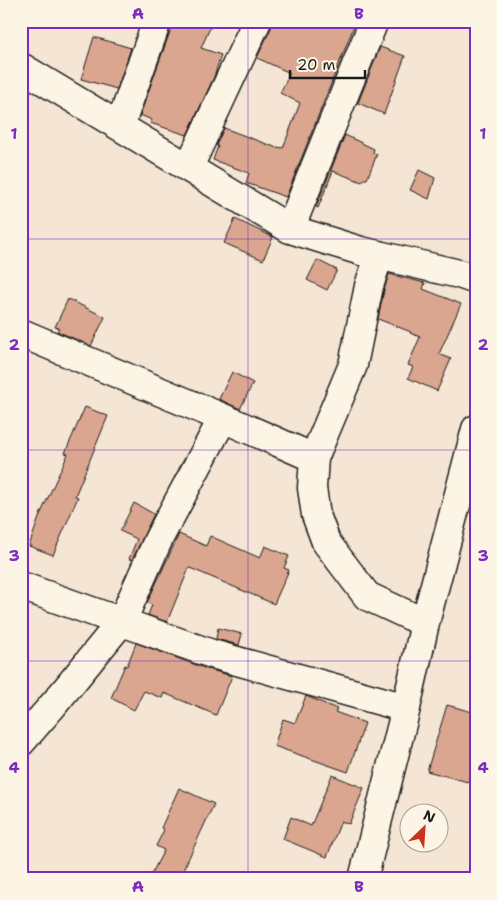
<svg xmlns="http://www.w3.org/2000/svg" width="497" height="900" font-family="'Shantell Sans',sans-serif">
<rect width="100%" height="100%" fill="#f5e5d4"/>
<filter id="ink" filterUnits="userSpaceOnUse"><feTurbulence type="fractalNoise" baseFrequency=".02" numOctaves="2"/><feDisplacementMap in="SourceGraphic" scale="10" xChannelSelector="R" yChannelSelector="G"/><feConvolveMatrix kernelMatrix="1 2 1 2 8 2 1 2 1" color-interpolation-filters="sRGB"/></filter>
<g filter="url(#ink)">
<path fill="#daa68f" stroke="#1c1c1c" d="M172,21h41l-12,27 20,7 -7,22 -27,58 -37,-12 2,-3 -12,-5 32,-89z
M272,21h84l-70,176 -40,-14 3,-10 -36,-13 5,-14 -2,-1 8,-17 53,20v-1l6,1 17,-45 -20,-10 10,-20 -33,-15 14,-30z
M94,37l37,11 -14,41 -36,-10z
M380,47l25,9 -21,58 -26,-11z
M345,135l29,14 -1,4 4,1 -10,25h-3l-2,3 -29,-11 -15,37 -2,-1z
M419,170l16,8 -6,21 -19,-9z
M235,219l38,18 -10,23 -39,-17z
M317,260l20,10 -10,20 -20,-10z
M389,274l36,9 -2,6 38,15 -22,50 12,5 -14,32 -29,-13 5,-11 -5,-2 12,-28 -10,-4 1,-1 -33,-13 6,-29z
M68,299l37,18 -14,29 -34,-15 2,-3 -4,-1z
M232,372l21,11 -13,26 -21,-10z
M85,407l23,9 -33,80 3,1 -25,58 -24,-9 11,-31 28,-61 -3,-1z
M134,503l20,11 -22,46 -3,-1 8,-20 -17,-8z
M179,534l27,12 4,-10 50,22 5,-12 24,10 -5,12 5,2 -15,34 -84,-36h-1l-22,54 -19,-7 4,-10 -5,-2z
M218,628l24,6 -3,11 -23,-6z
M136,643l71,26 25,7 -16,39 -52,-22 -2,5 -18,-7 -10,19 -23,-12 14,-33 2,1z
M306,696l31,13 -2,3 30,11 -17,49 -74,-26 9,-27 12,4z
M447,705l29,8v42l-8,27 -41,-11z
M332,775l32,13 -15,36 -8,-3 -14,36 -44,-18 8,-22 20,9z
M179,788l35,16 -35,75h-30l15,-29 -8,-4 8,-16 -3,-2z"/>
<g fill="none" stroke-linecap="round" stroke-linejoin="round">
<g stroke="#1c1c1c" stroke-width="31">
<path id="minor" d="M21,67l269,162 71,22 98,23 17,6
M120,126l37,-105
M189,167l68,-146
M290,229l84,-208
M379,255l-10,31 -16,79 -39,93 -2,30 4,27 10,27 41,54 58,27
M21,333l202,85 91,40
M21,586l191,68 194,54
M21,742l33,-38 68,-83 37,-83 64,-120
M363,879l43,-171 19,-85 51,-194"/>
</g>
<use href="#minor" stroke="#fcf5e5" stroke-width="28"/>
</g>
</g>
<path fill="none" stroke="#7b2cbf" stroke-width="1" stroke-opacity="0.55" d="M248,21v858M21,239h455M21,450h455M21,661h455"/>
<rect width="497" height="900" fill="none" stroke="#fcf5e5" stroke-width="55"/>
<g transform="translate(424 828) rotate(25)"><circle r="24" fill="#fcf5e5" stroke="#a29e95"/>
<path d="M0-4L9 19L0 12L-9 19Z" fill="#c8321e"/>
<text y="-8" font-size="14" font-weight="bold" text-anchor="middle" fill="#1c1c1c">N</text>
</g>
<path d="M290 70v8h75v-8" fill="none" stroke="#1c1c1c" stroke-width="2.5"/>
<text x="297" y="70" font-size="15" fill="#1c1c1c" stroke="#fcf5e5" stroke-width="4" paint-order="stroke">20 m</text>
<rect x="28" y="28" width="442" height="844" fill="none" stroke="#7b2cbf" stroke-width="2"/>
<g font-size="16" text-anchor="middle" font-weight="bold" fill="#7b2cbf">
<text x="138" y="19">A</text>
<text x="359" y="19">B</text>
<text x="14" y="139">1</text>
<text x="483" y="139">1</text>
<text x="14" y="350">2</text>
<text x="483" y="350">2</text>
<text x="14" y="561">3</text>
<text x="483" y="561">3</text>
<text x="14" y="773">4</text>
<text x="483" y="773">4</text>
<text x="138" y="892">A</text>
<text x="359" y="892">B</text>
</g>
</svg>
